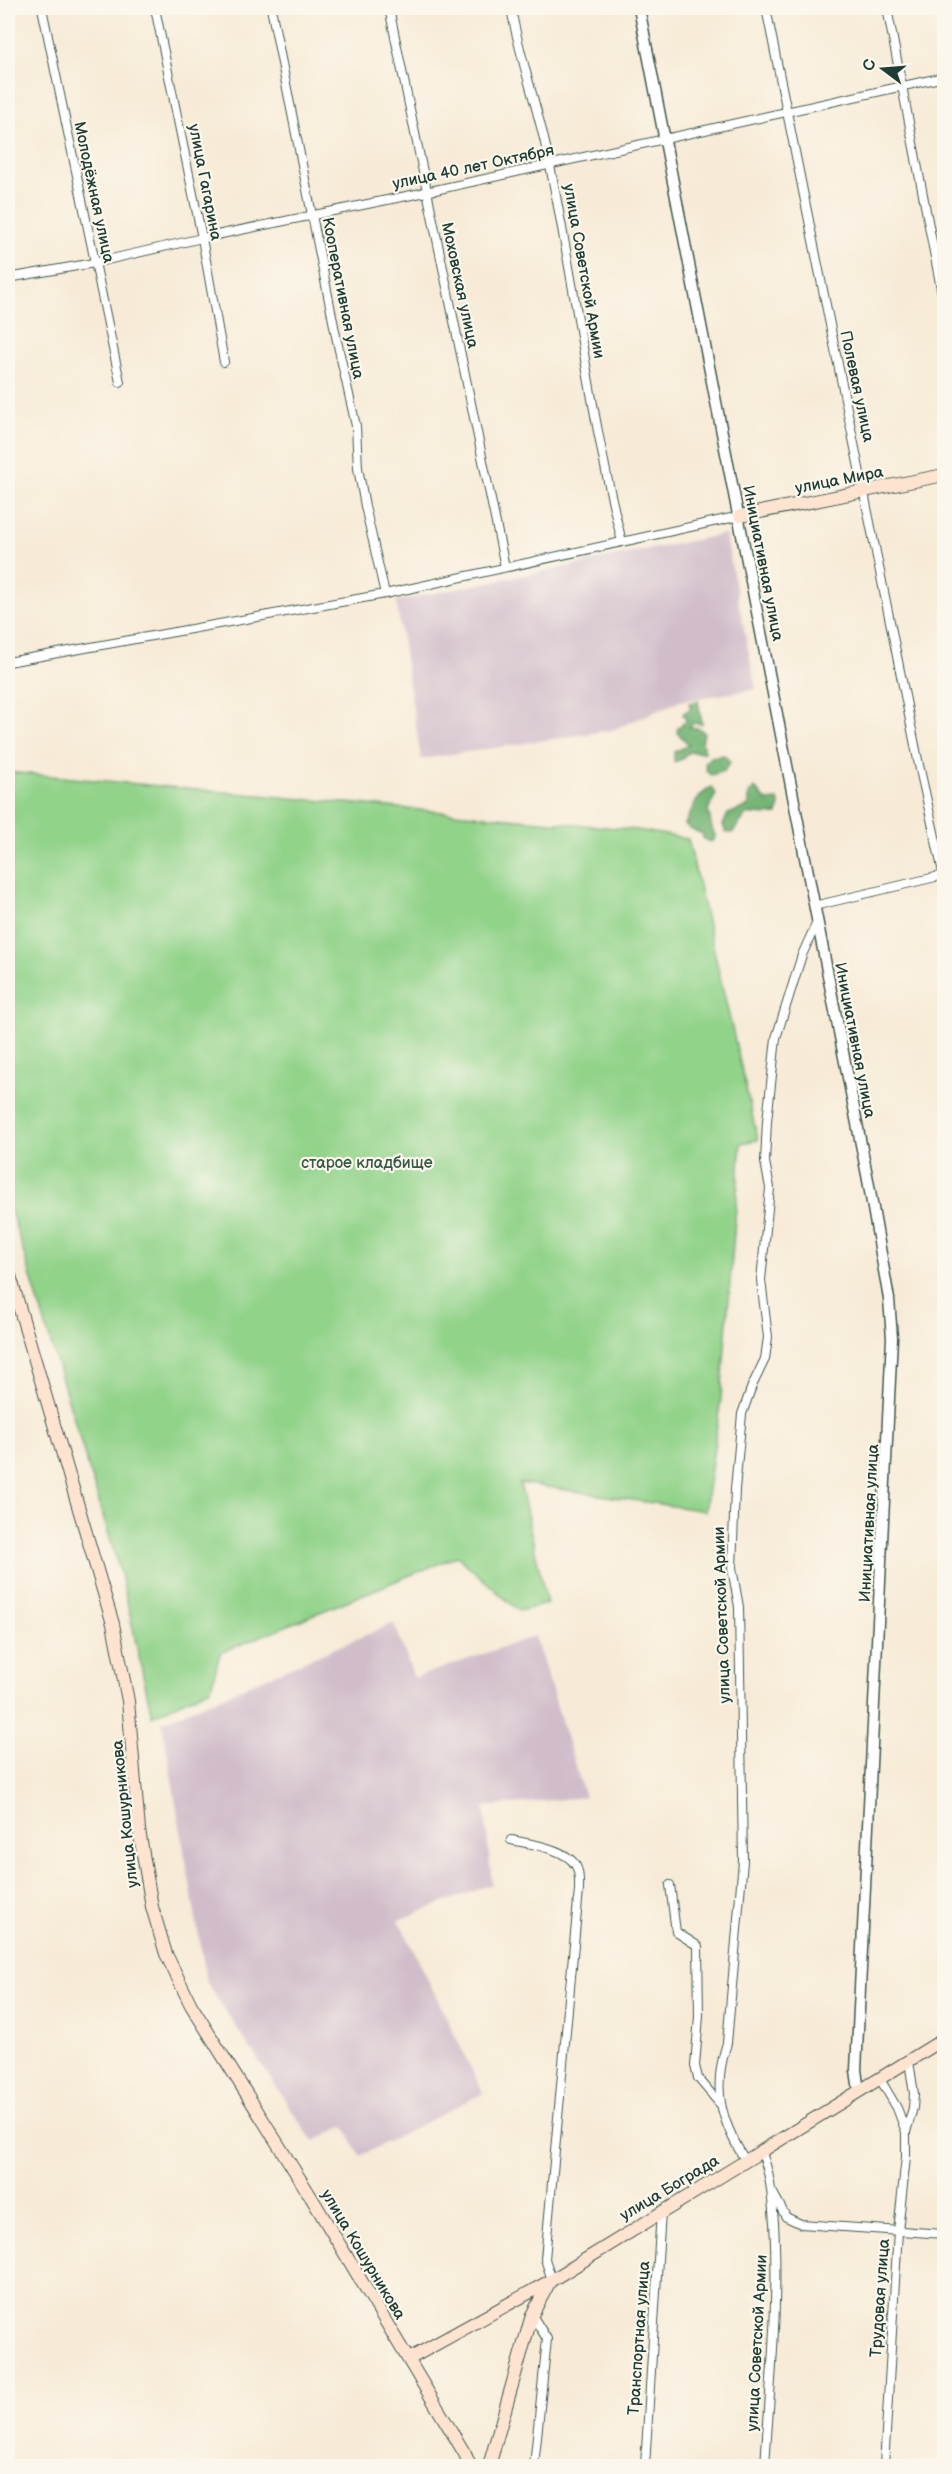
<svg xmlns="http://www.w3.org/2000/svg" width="952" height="2474" font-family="'Balsamiq Sans',sans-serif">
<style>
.industrial{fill:#d1bdca}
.green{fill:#92d38a;stroke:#58885f;stroke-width:1.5}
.forest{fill:#75b576;stroke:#4a7955;stroke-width:1.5}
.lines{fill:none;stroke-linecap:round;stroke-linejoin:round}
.minor-casing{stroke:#3f574c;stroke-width:10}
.tertiary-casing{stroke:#3f574c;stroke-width:13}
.secondary-casing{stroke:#3f574c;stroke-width:14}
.minor{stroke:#fff;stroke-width:8}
.tertiary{stroke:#fff;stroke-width:10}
.secondary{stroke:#fee3d1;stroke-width:12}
.labels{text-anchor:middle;stroke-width:4.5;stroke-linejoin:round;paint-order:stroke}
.street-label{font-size:16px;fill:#1f3d34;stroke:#fbf7ec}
.park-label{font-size:16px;fill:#365b45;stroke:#fbf7ec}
</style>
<rect width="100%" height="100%" fill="#fbf7ec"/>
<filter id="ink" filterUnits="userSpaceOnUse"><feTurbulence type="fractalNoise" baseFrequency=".0167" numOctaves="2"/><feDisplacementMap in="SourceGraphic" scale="12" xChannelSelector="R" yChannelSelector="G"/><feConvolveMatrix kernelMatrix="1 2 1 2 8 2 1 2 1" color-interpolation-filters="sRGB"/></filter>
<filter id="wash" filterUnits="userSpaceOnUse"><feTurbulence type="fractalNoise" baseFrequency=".008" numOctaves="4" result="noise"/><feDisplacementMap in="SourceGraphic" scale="24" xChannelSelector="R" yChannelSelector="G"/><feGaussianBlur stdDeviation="1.35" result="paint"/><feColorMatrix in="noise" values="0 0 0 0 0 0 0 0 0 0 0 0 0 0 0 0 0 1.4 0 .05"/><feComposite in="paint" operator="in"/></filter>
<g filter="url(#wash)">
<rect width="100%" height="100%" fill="#f7ebd7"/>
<g class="industrial">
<path d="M725,534L756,689L680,701L612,730L421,759L396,601Z"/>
<path d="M394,1623L414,1678L535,1636L585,1797L484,1807L492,1884L399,1920L483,2093L360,2156L344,2126L313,2142L207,1983L162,1722Z"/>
</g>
<path class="green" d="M8,772L638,830L688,839L758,1140L741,1143L721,1398L705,1511L520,1483L547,1604L519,1611L457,1556L220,1653L211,1688L152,1716L121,1575L8,1201Z"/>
<g class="forest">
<path d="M698,701L702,724L694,723L689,727L698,728L704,732L702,743L705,752H689L682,759L674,762V752L689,745L677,732L678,728L687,720L683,714L691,708L689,703Z"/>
<path d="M724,755L730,762L724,771L711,775L706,771L705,762L711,757Z"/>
<path d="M712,787L716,794L708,810C711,819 710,828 715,835L714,840L709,842L703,838V834L690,829L685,824C693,808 696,796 712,787Z"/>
<path d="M755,788L767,801L778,800L780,806L777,814C766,816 757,813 746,815L732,833L726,832L723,825L728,814L749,806V793Z"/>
</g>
</g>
<g filter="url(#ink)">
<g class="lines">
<g class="minor-casing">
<g id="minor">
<path d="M42,8L120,382"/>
<path d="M155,8L202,238L224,362"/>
<path d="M271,8L337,341L356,426L358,468L365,506L385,594"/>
<path d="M389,8L505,567"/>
<path d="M511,8C520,61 540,113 550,166C576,291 591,418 622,542"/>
<path d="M766,8L919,765L944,877"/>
<path d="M887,8L944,304"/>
<path d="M8,278L94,263L202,238L426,192L944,77"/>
<path d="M8,399V400"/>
<path d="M8,662L385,594L740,516"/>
<path d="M814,906L944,875"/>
<path d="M511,1840C530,1844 566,1848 576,1866C580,1873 579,1883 579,1890L545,2259L552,2280"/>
<path d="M670,1885L676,1932L698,1946L699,2016L695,2066L698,2078L719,2103"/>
<path d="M880,2079L897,2108L906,2132V2157L898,2231L884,2466"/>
<path d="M906,2132L913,2108L914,2094L909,2061"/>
<path d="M761,2151C771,2174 772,2198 774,2223C779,2304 770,2386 765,2466"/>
<path d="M745,2160C720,2119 712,2089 727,2043L743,1861L739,1607L732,1568L735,1489L742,1414L752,1386L765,1359L768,1337L761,1280L770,1188L765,1162L767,1121L776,1038L802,955L817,922"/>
<path d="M773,2193L786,2217L801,2224L944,2234"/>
<path d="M532,2315L547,2339L534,2466"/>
<path d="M645,2466L661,2212"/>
</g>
</g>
<g class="tertiary-casing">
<path id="tertiary" d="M639,8L868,1180L889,1299L892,1338L856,2070L859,2091"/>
</g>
<g class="secondary-casing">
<g id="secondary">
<path d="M740,516L944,475"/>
<path d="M8,1269L113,1624L128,1701L139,1830L152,1907L166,1954L191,2005L311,2197L465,2454L470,2466"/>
<path d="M409,2359L552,2280L944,2039"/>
<path d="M489,2466L532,2315L549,2283"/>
</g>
</g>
<use href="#minor" class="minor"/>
<use href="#tertiary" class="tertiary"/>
<use href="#secondary" class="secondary"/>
</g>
</g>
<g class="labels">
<g class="street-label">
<text transform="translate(473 166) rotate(-12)" y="6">улица 40 лет Октября</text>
<text transform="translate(206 182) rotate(79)" y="6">улица Гагарина</text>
<text transform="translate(95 192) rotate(78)" y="6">Молодёжная улица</text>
<text transform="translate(585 271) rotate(80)" y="6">улица Советской Армии</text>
<text transform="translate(461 285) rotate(78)" y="6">Моховская улица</text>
<text transform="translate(344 298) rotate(79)" y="6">Кооперативная улица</text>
<text transform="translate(858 386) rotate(78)" y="6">Полевая улица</text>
<text transform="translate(839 479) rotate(-11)" y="6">улица Мира</text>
<text transform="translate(764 563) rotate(79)" y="6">Инициативная улица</text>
<text transform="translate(856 1040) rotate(79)" y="6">Инициативная улица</text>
<text transform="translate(868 1523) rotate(-87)" y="6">Инициативная улица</text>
<text transform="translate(721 1615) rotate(-92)" y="6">улица Советской Армии</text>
<text transform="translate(124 1814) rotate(-96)" y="6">улица Кошурникова</text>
<text transform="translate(669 2187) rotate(-31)" y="6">улица Бограда</text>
<text transform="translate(364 2254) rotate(59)" y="6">улица Кошурникова</text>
<text transform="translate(879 2298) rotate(-86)" y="6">Трудовая улица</text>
<text transform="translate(638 2338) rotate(-86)" y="6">Транспортная улица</text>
<text transform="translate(756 2343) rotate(-87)" y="6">улица Советской Армии</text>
</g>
<g class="park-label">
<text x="367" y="1168">старое кладбище</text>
</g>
</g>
<rect width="952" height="2474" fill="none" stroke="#fbf7ec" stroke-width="30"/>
<g transform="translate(883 69) rotate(286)" stroke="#fbf7ec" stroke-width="4.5" paint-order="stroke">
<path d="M0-4.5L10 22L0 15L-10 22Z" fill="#1f3d34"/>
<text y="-9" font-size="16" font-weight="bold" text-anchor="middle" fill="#1f3d34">С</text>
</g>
</svg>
